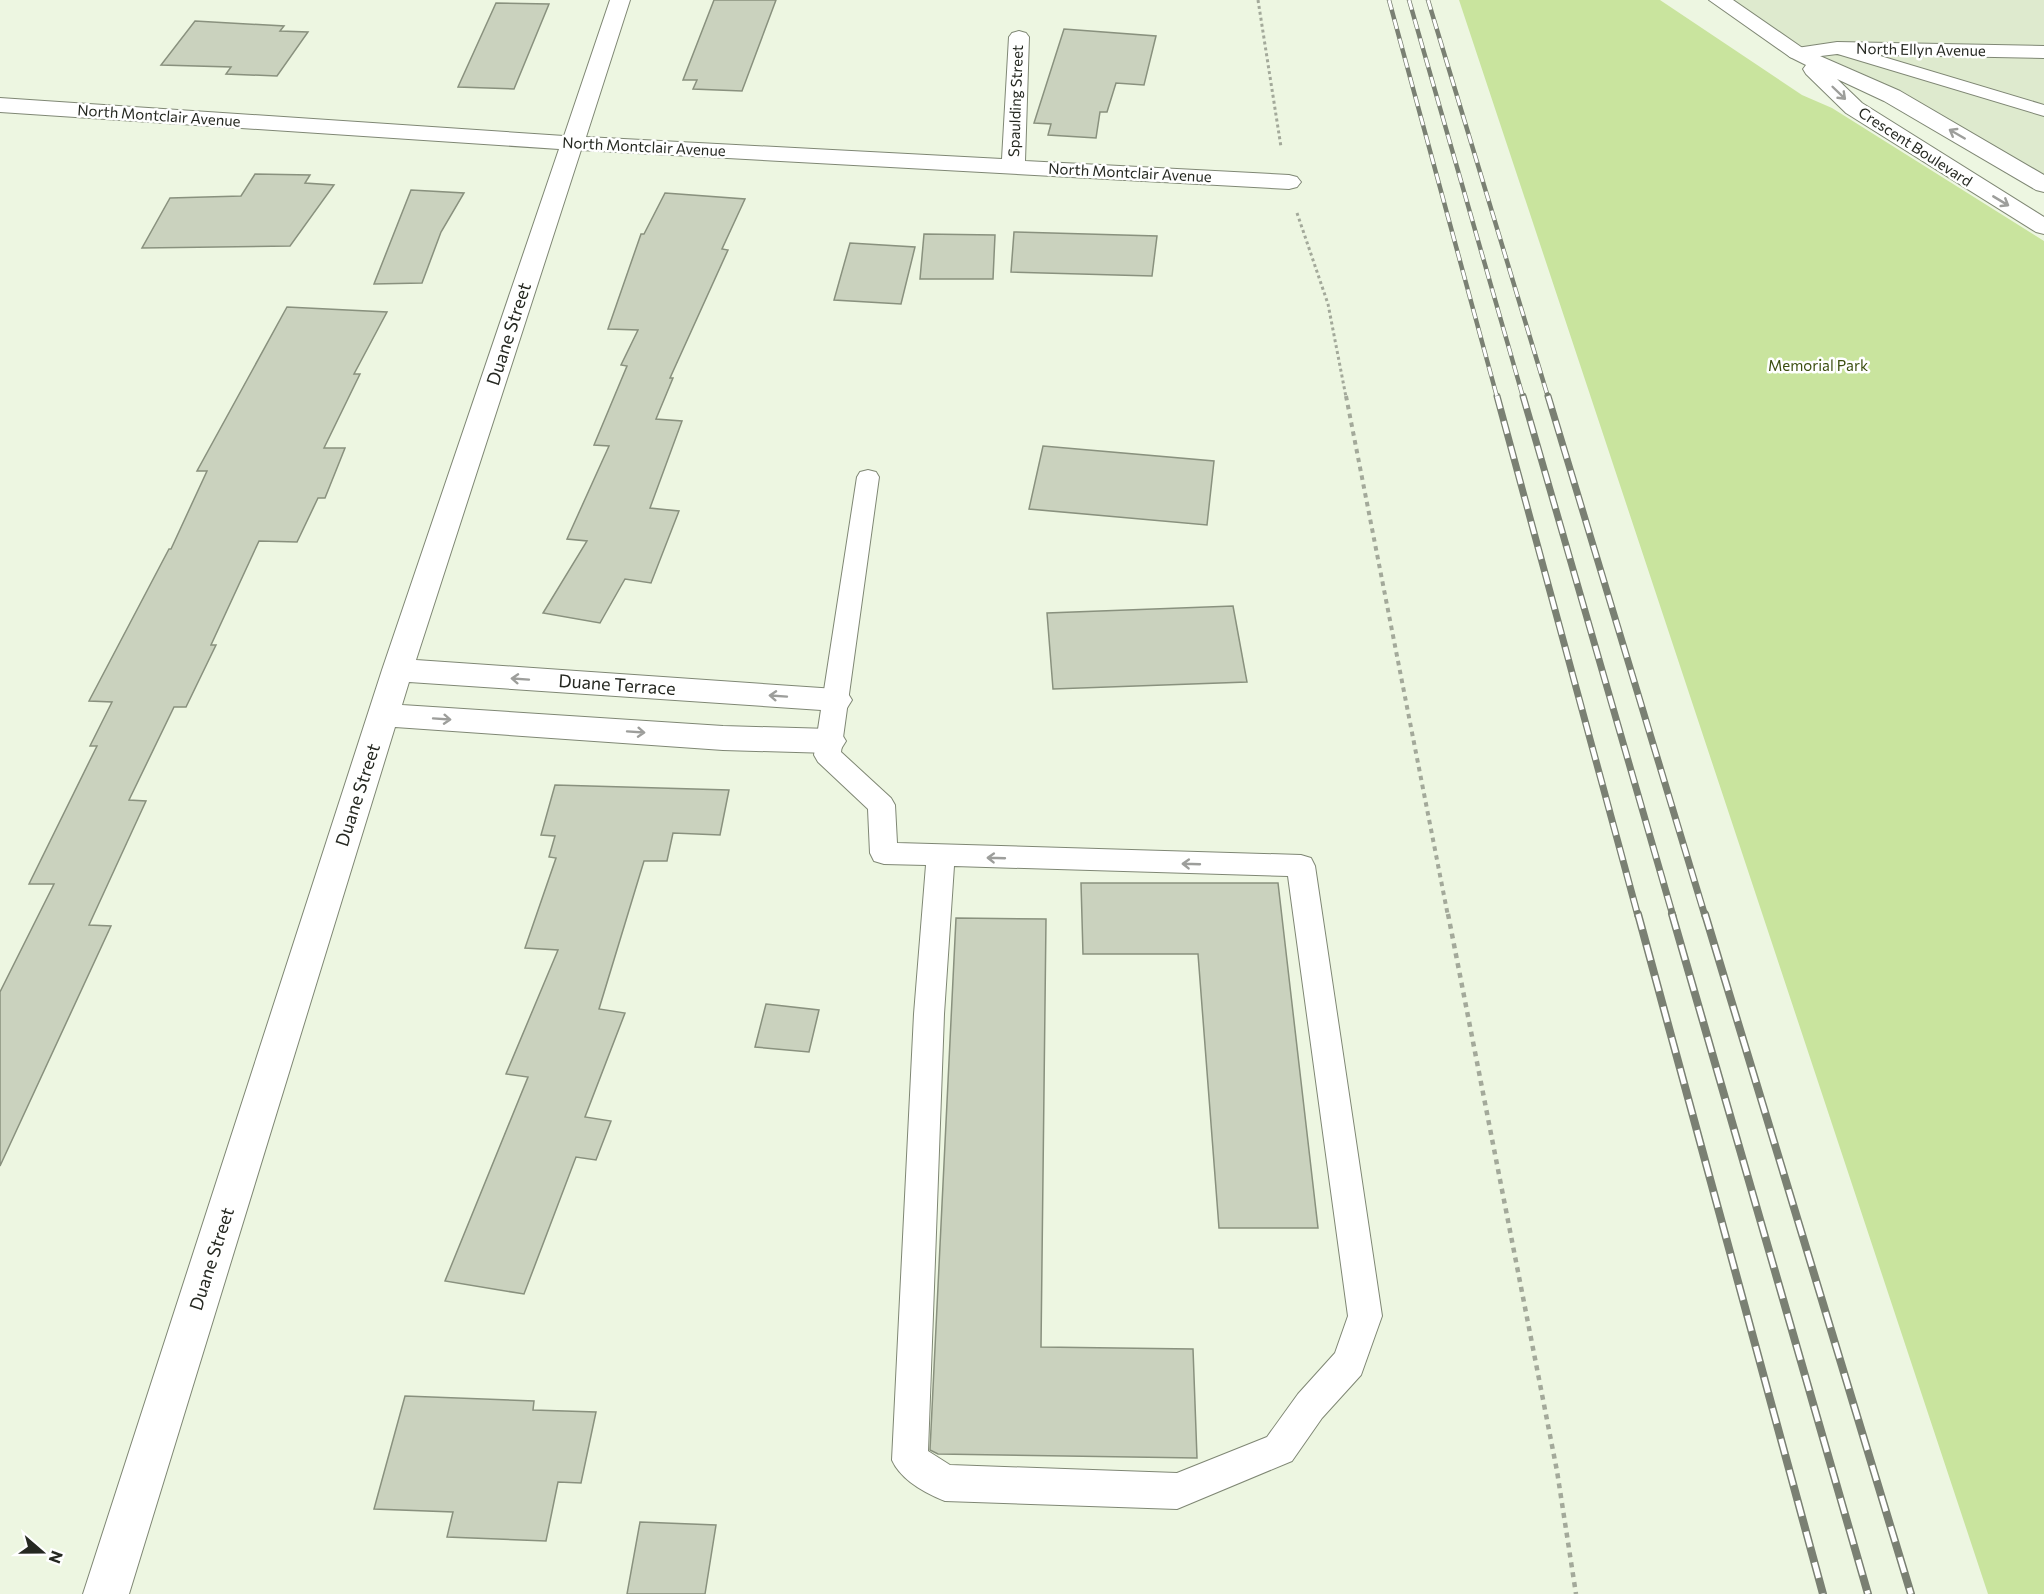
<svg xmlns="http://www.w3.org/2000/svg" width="2044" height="1594" font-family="Commissioner,sans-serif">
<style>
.built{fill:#deeace}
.green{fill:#c9e49e}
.building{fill:#cad2be;stroke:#89917e;stroke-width:1.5}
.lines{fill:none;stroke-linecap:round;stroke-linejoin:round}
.service-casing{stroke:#7f8774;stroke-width:2}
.minor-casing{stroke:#7f8774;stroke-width:2}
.tertiary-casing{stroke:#7f8774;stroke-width:2}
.path-far2{stroke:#a3a99a;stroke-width:3;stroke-dasharray:3 3;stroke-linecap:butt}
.path-far1{stroke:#a3a99a;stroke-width:4;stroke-dasharray:4.5 4.5;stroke-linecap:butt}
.path{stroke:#a3a99a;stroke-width:4.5;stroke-dasharray:5 5;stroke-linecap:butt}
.service{fill:#fff;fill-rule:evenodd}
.minor{fill:#fff;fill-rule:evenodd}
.tertiary{fill:#fff;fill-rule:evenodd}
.rail-far2-casing{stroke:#7a8073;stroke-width:4.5}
.rail-far1-casing{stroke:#7a8073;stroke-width:7}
.rail-casing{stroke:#7a8073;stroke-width:8}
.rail-far2{stroke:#fff;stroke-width:3;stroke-dasharray:10;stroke-linecap:butt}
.rail-far1{stroke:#fff;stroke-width:4.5;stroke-dasharray:13;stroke-linecap:butt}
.rail{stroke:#fff;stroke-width:5;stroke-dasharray:16;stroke-linecap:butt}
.oneway{stroke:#9d9e9b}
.labels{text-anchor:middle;stroke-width:5;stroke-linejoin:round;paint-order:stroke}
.far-street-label{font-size:15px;fill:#252821;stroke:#fff}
.far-park-label{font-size:15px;fill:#3a4d0d;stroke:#fff}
.street-label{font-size:18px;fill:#252821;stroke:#fff}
</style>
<rect width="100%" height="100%" fill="#edf6e1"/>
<path class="built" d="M1734,0H2044V177L1905,93L1801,46Z"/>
<path class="green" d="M1459,0H1660L1802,95L1832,108L2044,241V1594H1988Z"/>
<g class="building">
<path d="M714,0H776L742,91L693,89L697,80H683Z"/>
<path d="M496,3L549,4L514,89L458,87Z"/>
<path d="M195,21L284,26L280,31L308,32L277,76L226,74L231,67L161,65Z"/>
<path d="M1064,29L1156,36L1144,85L1116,83L1107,112H1100L1096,138L1048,135L1051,124L1034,123Z"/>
<path d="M255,174L310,175L305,183L334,185L290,246L142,248L170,198L241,196Z"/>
<path d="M411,190L464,193L441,232L422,283L374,284Z"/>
<path d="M665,193L745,199L722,249L728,250L670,378H673L656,419L682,421L650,508L679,511L651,583L625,579L600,623L543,613L587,541L567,539L609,446L594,445L627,366L621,365L638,330L608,329L641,234H644Z"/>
<path d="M1014,232L1157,236L1152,276L1011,272Z"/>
<path d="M924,234L995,235L993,279H920Z"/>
<path d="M850,243L915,247L901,304L834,300Z"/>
<path d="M287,307L387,312L354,374H360L324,448H345L325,498H318L297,542L259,541L211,645H216L186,707H174L129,800L146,801L89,925L111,926L0,1166V992L54,884H29L97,746H90L112,702L89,701L169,549H171L207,471H197Z"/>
<path d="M1043,446L1214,461L1207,525L1029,509Z"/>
<path d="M1233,606L1247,682L1053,689L1047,613Z"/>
<path d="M555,785L729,790L720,835L673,833L667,861H644L599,1009L625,1013L585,1117L611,1121L596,1160L576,1157L524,1294L445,1281L528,1077L506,1074L558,950L525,948L556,858L549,857L555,836L541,835Z"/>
<path d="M1081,883H1278L1318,1228H1219L1198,954H1083Z"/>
<path d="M956,918L1046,919L1041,1347L1193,1349L1197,1458L938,1454L930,1450Z"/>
<path d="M766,1004L819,1010L809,1052L755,1047Z"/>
<path d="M405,1396L534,1401L533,1410L596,1412L581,1483L558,1482L546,1541L447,1537L453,1512L374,1509Z"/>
<path d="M640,1522L716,1525L705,1594H627Z"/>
</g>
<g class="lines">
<g class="service-casing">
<g id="service">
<path d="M1837,43L2044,105V116L1831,52L1828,48L1831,44Z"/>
<path d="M868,470L876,472L879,477L841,752L891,798L895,805L897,843L1301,855L1311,858L1315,866L1382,1316L1361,1375L1322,1418L1292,1461L1177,1509L945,1501C925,1493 901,1480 892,1460L914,1014L926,865L884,864L874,861L870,853L868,809L818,762L814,755L857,477L860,472ZM954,866L1288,876L1348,1316L1335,1353L1298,1394L1267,1437L1177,1473L950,1465L928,1451L944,1014Z"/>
</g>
</g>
<g class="minor-casing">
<g id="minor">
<path d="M610,0H630L586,137L1002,159L1009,37L1012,33L1019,31L1026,33L1029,37L1025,161L1289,175L1297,177L1301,182L1297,187L1289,189L581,150L416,660L836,689L847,692L852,700L847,708L836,711L409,682L402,705L723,726L830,729L841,733L846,741L841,749L830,753L723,750L395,727L129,1594H83L382,670L559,149L0,112V98L564,136Z"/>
<path d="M1837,42L2044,46V58L1837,54L1797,59L1790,57L1786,53L1790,49Z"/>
</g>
</g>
<g class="tertiary-casing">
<path id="tertiary" d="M1709,0H1733L1804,49L1900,91L2044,175V192L2036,190L1884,101L1837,79L1862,103L2044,217V234L2036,232L1846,113L1806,74L1803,69L1806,65L1790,57Z"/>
</g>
<g class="path-far2">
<path d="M1258,0L1281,147"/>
<path d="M1297,213L1328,304L1346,397"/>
</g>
<path class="path-far1" d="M1346,396L1448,916"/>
<path class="path" d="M1448,914L1557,1471L1576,1594"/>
<use href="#service" class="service"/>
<use href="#minor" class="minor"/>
<use href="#tertiary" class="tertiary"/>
<g class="rail-far2-casing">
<g id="rail-far2">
<path d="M1389,0L1497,397"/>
<path d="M1409,0L1523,397"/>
<path d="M1428,0L1548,397"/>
</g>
</g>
<g class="rail-far1-casing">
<g id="rail-far1">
<path d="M1497,396L1638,916"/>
<path d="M1523,396L1673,916"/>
<path d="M1548,396L1705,916"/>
</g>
</g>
<g class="rail-casing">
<g id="rail">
<path d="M1638,914L1823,1594"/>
<path d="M1672,914L1868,1594"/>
<path d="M1705,914L1911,1594"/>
</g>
</g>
<use href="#rail-far2" class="rail-far2"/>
<use href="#rail-far1" class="rail-far1"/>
<use href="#rail" class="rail"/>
</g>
<defs><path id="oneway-shaft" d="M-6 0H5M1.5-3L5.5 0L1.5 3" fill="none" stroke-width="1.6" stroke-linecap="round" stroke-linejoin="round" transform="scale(1.5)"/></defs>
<g class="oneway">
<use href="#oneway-shaft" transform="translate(1839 93) rotate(44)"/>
<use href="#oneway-shaft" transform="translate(1957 134) rotate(-150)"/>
<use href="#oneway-shaft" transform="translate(2001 201) rotate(31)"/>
<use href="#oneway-shaft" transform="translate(520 679) rotate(-176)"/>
<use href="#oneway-shaft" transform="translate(778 696) rotate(-176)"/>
<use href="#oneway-shaft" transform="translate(442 719) rotate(4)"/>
<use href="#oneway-shaft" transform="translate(636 732) rotate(4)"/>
<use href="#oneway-shaft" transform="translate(996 858) rotate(-178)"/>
<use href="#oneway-shaft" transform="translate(1191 864) rotate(-178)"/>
</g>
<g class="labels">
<g class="far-street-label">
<text transform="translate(1921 50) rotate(1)" y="5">North Ellyn Avenue</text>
<text transform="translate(1016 101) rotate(-88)" y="5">Spaulding Street</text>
<text transform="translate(159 116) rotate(4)" y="5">North Montclair Avenue</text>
<text transform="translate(644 147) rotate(3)" y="5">North Montclair Avenue</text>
<text transform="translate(1915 147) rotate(33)" y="5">Crescent Boulevard</text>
<text transform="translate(1130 173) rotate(3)" y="5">North Montclair Avenue</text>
</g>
<g class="far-park-label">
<text x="1818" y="371">Memorial Park</text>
</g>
<g class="street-label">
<text transform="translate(509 334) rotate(-72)" y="6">Duane Street</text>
<text transform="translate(617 685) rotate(4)" y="6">Duane Terrace</text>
<text transform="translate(358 795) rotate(-72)" y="6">Duane Street</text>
<text transform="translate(212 1259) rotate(-72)" y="6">Duane Street</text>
</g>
</g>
<g transform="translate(42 1552) rotate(110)" stroke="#ffffff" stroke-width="4.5" paint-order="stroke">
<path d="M0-4.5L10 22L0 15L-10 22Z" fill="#252821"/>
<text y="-9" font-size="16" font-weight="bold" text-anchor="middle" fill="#252821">N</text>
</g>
</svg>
